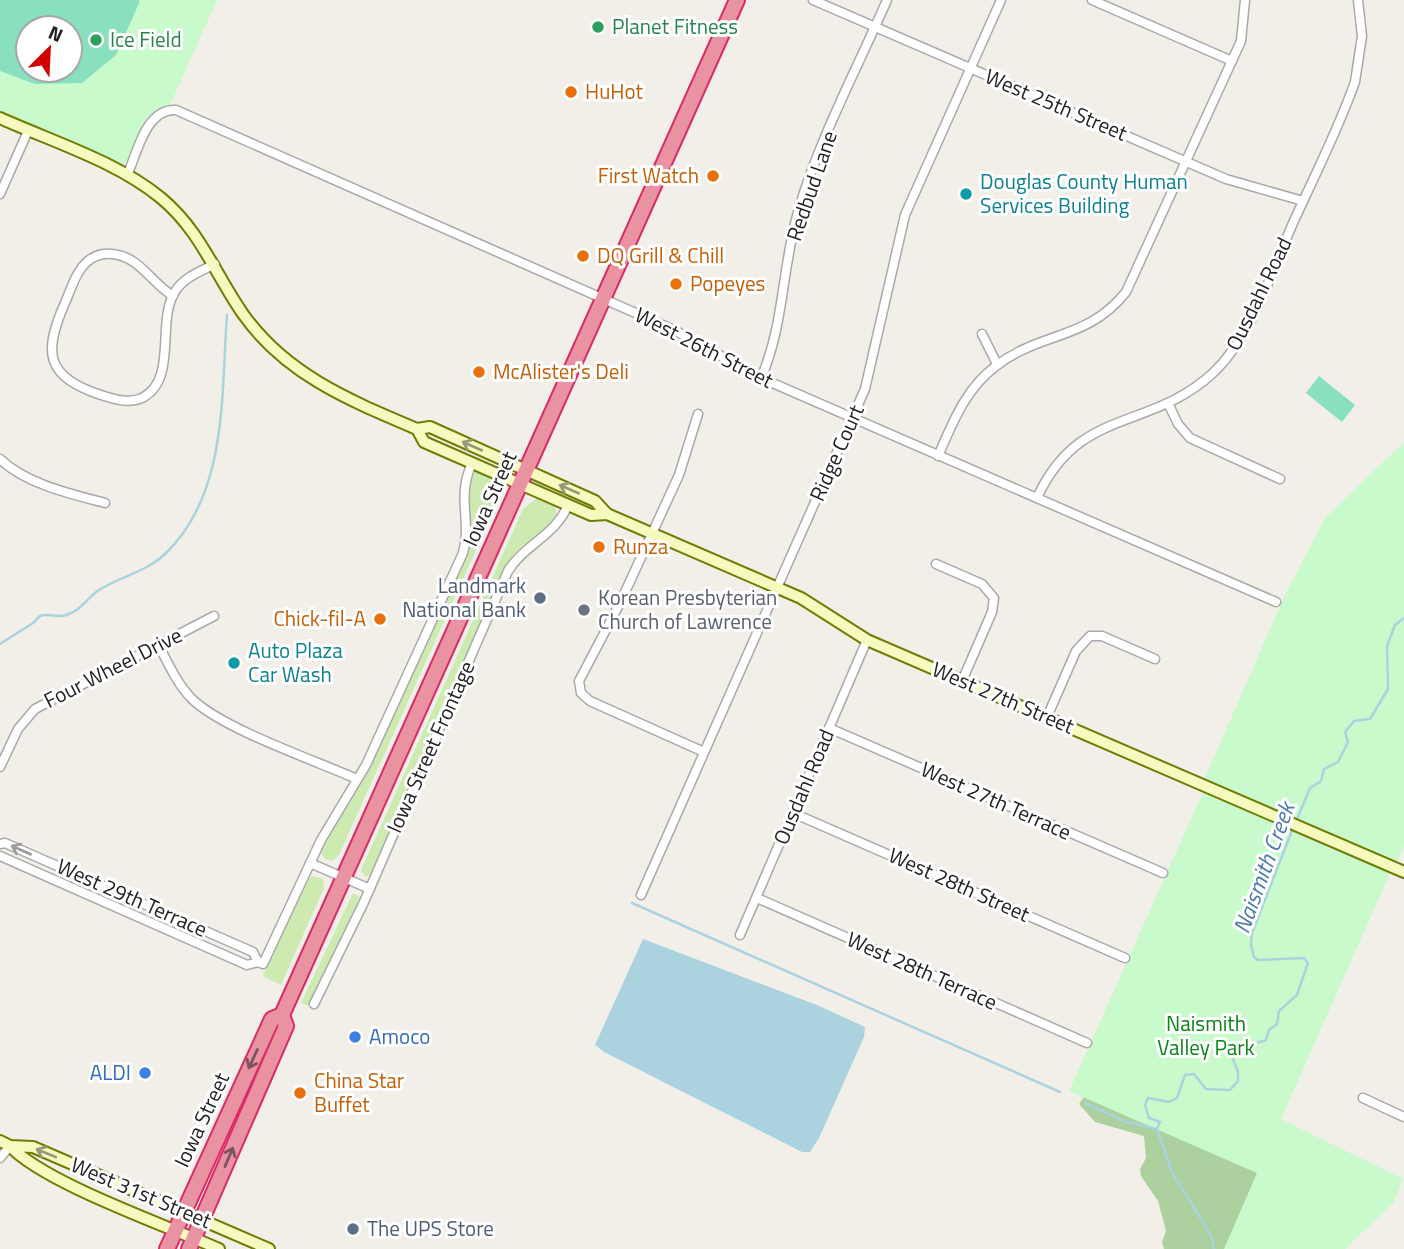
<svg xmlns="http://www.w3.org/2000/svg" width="1404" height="1249" font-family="'Titillium Web',sans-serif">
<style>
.grass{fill:#cdebb0}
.forest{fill:#add19e}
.park{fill:#c8facc;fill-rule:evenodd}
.pitch{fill:#88e0be;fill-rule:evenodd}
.water{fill:#aad3df}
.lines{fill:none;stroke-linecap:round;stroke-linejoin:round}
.stream{stroke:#aad3df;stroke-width:2.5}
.street-casing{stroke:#a9a9a9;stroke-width:11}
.secondary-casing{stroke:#707d05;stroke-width:14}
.highway-casing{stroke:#dc2a67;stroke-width:18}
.street{stroke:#fff;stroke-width:8}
.secondary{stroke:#f7fabf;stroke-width:10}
.highway{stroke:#e892a2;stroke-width:14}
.oneway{stroke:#979978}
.oneway2{stroke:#9c9c9c}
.oneway3{stroke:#7b545c}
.leisure-dot{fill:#2e9e5b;stroke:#fff;stroke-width:2.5}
.food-dot{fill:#e8710a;stroke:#fff;stroke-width:2.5}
.culture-dot{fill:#0f9aa8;stroke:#fff;stroke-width:2.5}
.service-dot{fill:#5c6f8a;stroke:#fff;stroke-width:2.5}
.worship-dot{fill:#6b7280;stroke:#fff;stroke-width:2.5}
.shop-dot{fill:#3f7fe0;stroke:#fff;stroke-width:2.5}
.labels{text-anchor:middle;stroke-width:6;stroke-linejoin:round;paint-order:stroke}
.leisure-label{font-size:21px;fill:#27864d;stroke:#fff;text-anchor:start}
.food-label{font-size:21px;fill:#c56008;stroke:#fff;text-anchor:start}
.street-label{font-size:21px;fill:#222;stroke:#fff}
.culture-label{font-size:21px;fill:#0d838f;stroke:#fff;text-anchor:start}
.service-label{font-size:21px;fill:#4e5e75;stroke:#fff;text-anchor:end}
.worship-label{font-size:21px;fill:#5b616d;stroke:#fff;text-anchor:start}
.park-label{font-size:21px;fill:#0c8416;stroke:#fff}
.shop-label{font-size:21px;fill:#366cbe;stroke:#fff;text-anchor:start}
.water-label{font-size:23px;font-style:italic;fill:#4a7aab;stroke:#fff}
</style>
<rect width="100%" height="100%" fill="#f2efe9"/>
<g class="grass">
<path d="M478,470L500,482L499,499L339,855L332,861L325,859L321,853L323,846L376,756L468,550C474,525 465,500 471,475Z"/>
<path d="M537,498L555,504L557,518L516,552L507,564L408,784L371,874L365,877L361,870L523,509Z"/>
<path d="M312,876L323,879L324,888L281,985L263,976L307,880Z"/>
<path d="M353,893L360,897L308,1006L301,1003Z"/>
</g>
<path class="forest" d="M1086,1094L1254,1140L1283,1249H1164L1162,1242L1166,1231L1158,1201L1141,1176L1140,1169L1146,1158L1144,1136L1095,1122L1079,1104Z"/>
<g class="park">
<path d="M0,0H217L170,105C136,112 142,161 119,165L0,112ZM28,28H70V70H28Z"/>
<path d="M1404,442V846L1396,863L1204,780L1285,595L1325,518Z"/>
<path d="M1204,790L1391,871L1281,1119L1403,1179L1394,1202L1345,1249H1224L1257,1173L1069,1091Z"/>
</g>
<g class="pitch">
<path d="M0,0H138L140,1L116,55L82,83L35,84L0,71ZM70,28V70H28V28Z"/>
<path d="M1319,376L1355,405L1342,422L1306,393Z"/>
</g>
<path class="water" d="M643,939L817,1005L865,1027L864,1037L819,1138L810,1152H802L604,1052L595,1045Z"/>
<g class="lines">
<g class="stream">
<path d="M0,644L33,623L40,616C48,613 57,618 66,615C82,610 87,598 99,590C121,576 146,572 165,554C228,494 221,395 227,315"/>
<path d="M1296,822L1310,788L1321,781L1324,769L1338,762L1348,742L1345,732L1354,721L1370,719L1388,689L1387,646L1395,625L1404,618"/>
<path d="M632,903L1060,1092"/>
<path d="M1085,1103L1126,1122L1157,1129"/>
<path d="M1214,1249L1210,1234L1172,1172L1157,1129L1160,1122L1149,1118L1145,1105L1148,1098L1169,1102L1177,1098L1185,1075L1194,1074L1206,1089L1230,1090L1238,1081V1072L1230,1051L1266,1040L1269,1030L1277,1024L1279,1011L1297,995L1308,963L1304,958L1258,960L1254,957L1251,945L1252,933L1293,828"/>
</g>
<g class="street-casing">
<g id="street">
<path d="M813,0L1226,179L1303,201"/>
<path d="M1092,0L1232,61"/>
<path d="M127,176C137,153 146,108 176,110L674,330L761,378L1276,602"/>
<path d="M0,194L28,131"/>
<path d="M173,296C154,285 140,259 118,255C108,252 96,254 88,261C76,271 71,289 65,303C43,352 45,377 101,395C114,399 128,404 142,398C179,379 155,320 176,290C185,277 201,271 215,264"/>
<path d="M982,334L997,364"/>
<path d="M761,378C784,326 782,267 798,212C819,139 857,69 887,0"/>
<path d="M1168,403L1178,424L1190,438L1280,479"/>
<path d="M698,414L679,475L620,603L579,681L581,693L590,701L704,752"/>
<path d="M938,456C953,422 966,388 996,366C1041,331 1087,341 1126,292L1241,41L1245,0"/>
<path d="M0,459C26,484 71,494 105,503"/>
<path d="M1037,498C1079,406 1149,432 1213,373C1253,335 1271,273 1293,223C1314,177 1338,130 1355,82L1362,36L1358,0"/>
<path d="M936,564L982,584L994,598L992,612L962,681"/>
<path d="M158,644C168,663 177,684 192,699C223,729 314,760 357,779"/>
<path d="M1047,717L1076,651L1090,636H1102L1155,659"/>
<path d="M829,728L1163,873"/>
<path d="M0,767L18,729L35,709L214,616"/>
<path d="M793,813L1125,958"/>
<path d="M0,844L5,843L253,952L258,962"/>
<path d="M0,856L247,965L258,962L263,964L321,840L366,765L463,553C472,520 456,498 472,463"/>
<path d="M310,863L370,889"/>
<path d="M641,895L865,389L905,215L1001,0"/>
<path d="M757,898L1087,1043"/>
<path d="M740,935L867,640"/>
<path d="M314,1004L364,902L508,571C525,544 556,535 568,505"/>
<path d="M1363,1098L1404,1117"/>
<path d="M0,1158L10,1146"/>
</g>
</g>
<g class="secondary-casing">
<g id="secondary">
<path d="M0,118C53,142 116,161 161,198C200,230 215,274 243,314C286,375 351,401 417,429L430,427L595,501L607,514L801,598L867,640L1404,872"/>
<path d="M417,429L424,442L591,515L607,514"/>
<path d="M0,1141L10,1146L33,1147L269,1249"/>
<path d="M10,1146C44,1183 168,1226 219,1249"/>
</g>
</g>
<g class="highway-casing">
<g id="highway">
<path d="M167,1249L272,1019L282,1015L737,0"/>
<path d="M189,1249L286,1026L282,1015"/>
</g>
</g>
<use href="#street" class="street"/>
<use href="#secondary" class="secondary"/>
<use href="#highway" class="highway"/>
</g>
<defs><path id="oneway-shaft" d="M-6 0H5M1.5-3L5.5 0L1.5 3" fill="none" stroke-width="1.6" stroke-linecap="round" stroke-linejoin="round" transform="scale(1.75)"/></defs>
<g class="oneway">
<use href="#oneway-shaft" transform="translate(472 446) rotate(-156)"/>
<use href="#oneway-shaft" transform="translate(569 489) rotate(-156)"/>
<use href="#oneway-shaft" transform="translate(46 1153) rotate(-158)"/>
</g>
<use class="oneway2" href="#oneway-shaft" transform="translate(21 850) rotate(-156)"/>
<g class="oneway3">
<use href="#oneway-shaft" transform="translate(253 1059) rotate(115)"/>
<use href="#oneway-shaft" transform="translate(229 1157) rotate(-67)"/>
</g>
<g class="leisure-dot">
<circle cx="598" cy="27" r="7"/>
<circle cx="96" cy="40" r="7"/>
</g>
<g class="food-dot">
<circle cx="571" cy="92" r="7"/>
<circle cx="713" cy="176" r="7"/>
<circle cx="583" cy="256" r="7"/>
<circle cx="676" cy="284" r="7"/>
<circle cx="479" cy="372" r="7"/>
<circle cx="599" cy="547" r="7"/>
<circle cx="380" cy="619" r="7"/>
<circle cx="300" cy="1093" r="7"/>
</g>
<g class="culture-dot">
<circle cx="966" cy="194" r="7"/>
<circle cx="234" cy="663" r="7"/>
</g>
<g class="service-dot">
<circle cx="540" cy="598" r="7"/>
<circle cx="353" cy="1229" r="7"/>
</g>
<circle class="worship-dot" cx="584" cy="610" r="7"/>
<g class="shop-dot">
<circle cx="355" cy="1037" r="7"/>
<circle cx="145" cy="1073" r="7"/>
</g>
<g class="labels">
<g class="leisure-label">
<text x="612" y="34">Planet Fitness</text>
<text x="110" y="47">Ice Field</text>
</g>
<g class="food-label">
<text x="585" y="99">HuHot</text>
<text x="699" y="183" text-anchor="end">First Watch</text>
<text x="597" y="263">DQ Grill &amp; Chill</text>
<text x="690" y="291">Popeyes</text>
<text x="493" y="379">McAlister's Deli</text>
<text x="613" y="554">Runza</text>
<text x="366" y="626" text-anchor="end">Chick-fil-A</text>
<text x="314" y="1088">China Star<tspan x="314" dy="24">Buffet</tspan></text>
</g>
<g class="street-label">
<text transform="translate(1056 105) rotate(23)" y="7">West 25th Street</text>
<text transform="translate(812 186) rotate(-71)" y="7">Redbud Lane</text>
<text transform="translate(1259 294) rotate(-64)" y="7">Ousdahl Road</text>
<text transform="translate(704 348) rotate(27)" y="7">West 26th Street</text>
<text transform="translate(837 453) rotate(-66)" y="7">Ridge Court</text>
<text transform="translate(490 499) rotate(-66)" y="7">Iowa Street</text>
<text transform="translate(113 668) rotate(-27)" y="7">Four Wheel Drive</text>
<text transform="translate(1003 698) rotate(23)" y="7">West 27th Street</text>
<text transform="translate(431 747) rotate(-66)" y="7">Iowa Street Frontage</text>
<text transform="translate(804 787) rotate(-67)" y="7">Ousdahl Road</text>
<text transform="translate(996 801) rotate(24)" y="7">West 27th Terrace</text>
<text transform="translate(959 885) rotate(24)" y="7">West 28th Street</text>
<text transform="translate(132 898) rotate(24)" y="7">West 29th Terrace</text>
<text transform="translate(922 971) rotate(24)" y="7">West 28th Terrace</text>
<text transform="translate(202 1120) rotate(-65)" y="7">Iowa Street</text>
<text transform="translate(141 1193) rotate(23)" y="7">West 31st Street</text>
</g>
<g class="culture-label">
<text x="980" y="189">Douglas County Human<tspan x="980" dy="24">Services Building</tspan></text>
<text x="248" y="658">Auto Plaza<tspan x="248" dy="24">Car Wash</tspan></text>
</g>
<g class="service-label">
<text x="526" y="593">Landmark<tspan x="526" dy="24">National Bank</tspan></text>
<text x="367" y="1236" text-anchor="start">The UPS Store</text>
</g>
<g class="worship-label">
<text x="598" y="605">Korean Presbyterian<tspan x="598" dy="24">Church of Lawrence</tspan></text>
</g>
<g class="park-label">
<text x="1206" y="1031">Naismith<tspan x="1206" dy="24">Valley Park</tspan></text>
</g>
<g class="shop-label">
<text x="369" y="1044">Amoco</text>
<text x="131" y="1080" text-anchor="end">ALDI</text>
</g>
<g class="water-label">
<text transform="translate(1264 868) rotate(-70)" y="8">Naismith Creek</text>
</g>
</g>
<g transform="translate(49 49) rotate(24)"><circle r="33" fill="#ffffff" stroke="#a7a7a7" stroke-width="2"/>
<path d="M0-5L12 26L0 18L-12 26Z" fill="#d40000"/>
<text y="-10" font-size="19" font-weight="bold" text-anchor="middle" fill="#222222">N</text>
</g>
</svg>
